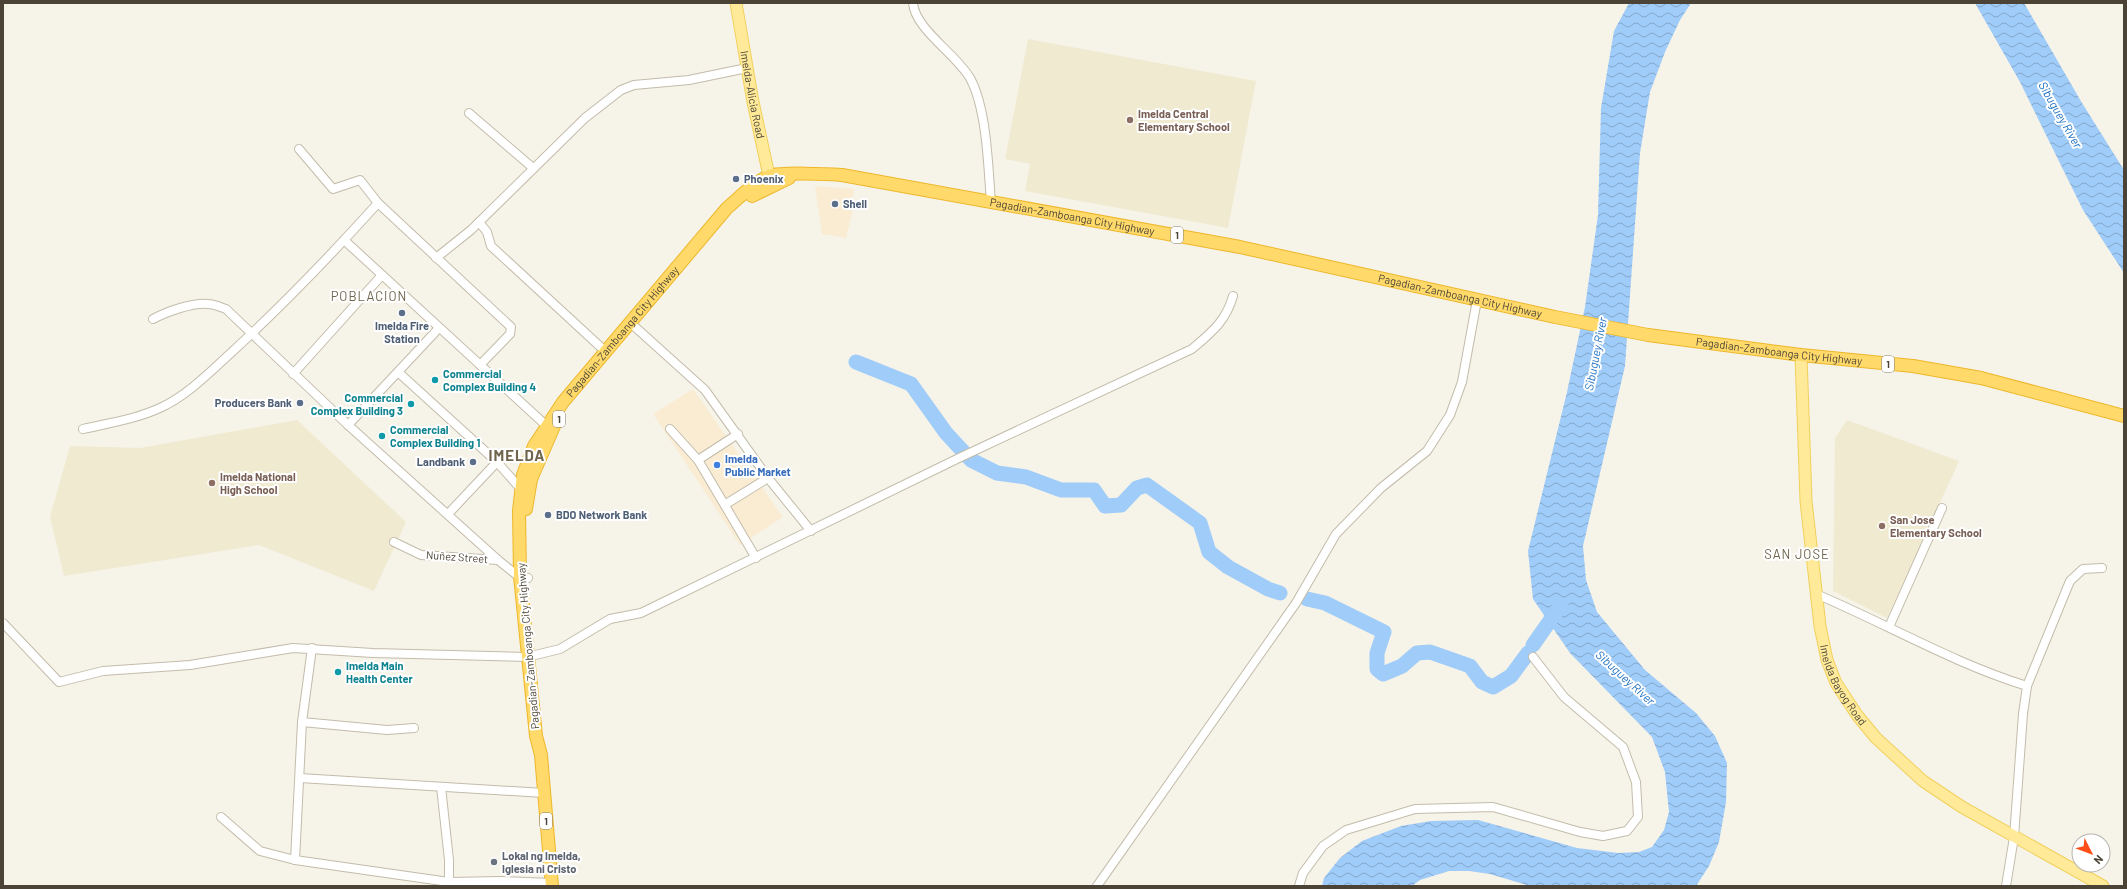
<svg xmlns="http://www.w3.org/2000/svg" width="2127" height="889" font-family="Barlow,sans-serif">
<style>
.commercial{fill:#f9ecd2}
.education{fill:#f0ead1}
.water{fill:url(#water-waves)}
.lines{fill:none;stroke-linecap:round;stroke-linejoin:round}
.river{stroke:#9fccf8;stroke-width:15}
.minor-casing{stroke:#c3bcaa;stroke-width:10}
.major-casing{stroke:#f1d05c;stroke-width:13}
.highway-casing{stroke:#eeb72a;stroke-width:14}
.minor{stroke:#fff;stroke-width:8}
.major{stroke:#ffea99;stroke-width:11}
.highway{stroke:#ffda6b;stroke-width:12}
.education-dot{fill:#8d6e63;stroke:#fff;stroke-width:1.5}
.service-dot{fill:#5c6f8a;stroke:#fff;stroke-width:1.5}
.culture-dot{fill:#0f9aa8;stroke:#fff;stroke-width:1.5}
.shop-dot{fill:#3f7fe0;stroke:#fff;stroke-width:1.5}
.worship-dot{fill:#6b7280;stroke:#fff;stroke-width:1.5}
.labels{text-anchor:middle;stroke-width:4;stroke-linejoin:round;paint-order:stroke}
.shield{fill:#fff;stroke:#817c72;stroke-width:1}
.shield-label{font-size:10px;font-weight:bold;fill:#4b4436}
.street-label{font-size:11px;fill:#4b4436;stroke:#fff}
.education-label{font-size:11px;font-weight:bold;fill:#785e54;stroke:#fff;text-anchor:start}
.service-label{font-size:11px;font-weight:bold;fill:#4e5e75;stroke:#fff;text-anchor:start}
.culture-label{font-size:11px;font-weight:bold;fill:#0d838f;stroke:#fff;text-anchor:start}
.shop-label{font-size:11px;font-weight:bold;fill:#366cbe;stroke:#fff;text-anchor:start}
.worship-label{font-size:11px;font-weight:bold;fill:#5b616d;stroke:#fff;text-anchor:start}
.water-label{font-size:12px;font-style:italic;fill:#2272c3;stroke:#fff}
.quarter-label{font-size:13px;letter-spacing:1px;fill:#6f644c;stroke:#fff}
.district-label{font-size:15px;font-weight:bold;letter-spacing:1px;fill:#6f644c;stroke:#fff}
</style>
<defs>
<pattern id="water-waves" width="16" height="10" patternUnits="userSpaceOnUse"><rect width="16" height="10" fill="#9fccf8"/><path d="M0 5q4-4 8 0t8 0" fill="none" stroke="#84a7ca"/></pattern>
</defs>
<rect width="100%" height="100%" fill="#f6f3e9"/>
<g class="commercial">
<path d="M815,186L854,189L852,200L855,201L846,238L822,234Z"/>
<path d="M693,389L783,517L740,545L653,414Z"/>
</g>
<g class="education">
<path d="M1028,39L1256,81L1228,228L1025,191L1030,164L1005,159Z"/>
<path d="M297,420L406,522L374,591L259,545L64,576L50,517L70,446L140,448Z"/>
<path d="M1847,420L1959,461L1887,618L1833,591L1835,438Z"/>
</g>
<g class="water">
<path d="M1629,3H1691L1680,20L1665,52L1650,92L1640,153L1625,366L1583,546L1586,580L1597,612L1645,670L1696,713L1715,736L1727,763L1726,802L1719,842L1709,866L1696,886H1530L1490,874L1469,871H1449L1420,880L1412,886H1322L1324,878L1340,858L1362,841L1401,826L1431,821L1478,820L1577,848L1618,853L1639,852L1652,847L1664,830L1669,812L1665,772L1652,737L1570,653L1533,599L1528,551L1567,392L1585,307L1598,215L1601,108L1614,31Z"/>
<path d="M1975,3H2024L2082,103L2124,170V273L2083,210L2020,82Z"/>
</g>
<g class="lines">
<g class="river">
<path d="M856,362L911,384L946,433L971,460L997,473L1026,477L1061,490H1094L1105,506L1121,505L1137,488L1147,485L1200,523L1209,552L1228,567L1268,589L1280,593"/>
<path d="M1307,599L1325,603L1384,632L1377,653V669L1383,674L1402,666L1417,653L1430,652L1470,666L1482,682L1493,687L1511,676L1528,653"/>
<path d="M1533,645L1561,605"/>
</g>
<g class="minor-casing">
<g id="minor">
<path d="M913,3C915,29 956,54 970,78C987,109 988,166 991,202"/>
<path d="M469,113L533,168"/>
<path d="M299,149L333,189L360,180L378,203L511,327L510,334L480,365"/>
<path d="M479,222L487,232L491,246L606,352"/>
<path d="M344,240L550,429"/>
<path d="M436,258L471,230L585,118L621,90L634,85L689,80L747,68"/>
<path d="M153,319C166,312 193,302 208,304C214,304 220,307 226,309L348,425L498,560L518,576L528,578"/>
<path d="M634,326L705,390L768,478L726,504"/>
<path d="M398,372L497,462L520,488"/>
<path d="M293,374L382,275"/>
<path d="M348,425L439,328"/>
<path d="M83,429C109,423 137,419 162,407C189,394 211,371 233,351C284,304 332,254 378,203"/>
<path d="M670,429L698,460L756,558"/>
<path d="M698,460L738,434"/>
<path d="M768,478L811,531"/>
<path d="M448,514L497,462"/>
<path d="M394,542L421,555L498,560"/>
<path d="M1816,594C1887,624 1953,663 2027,686"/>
<path d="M3,623L59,682L103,671L190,665L293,648L373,653L527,657L560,649L610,619L641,613L961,457L1192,349C1212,332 1226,321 1233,296"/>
<path d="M1889,627L1942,508"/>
<path d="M302,722L387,730L414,728"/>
<path d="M300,778L544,793"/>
<path d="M441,787L449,860V882"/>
<path d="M221,817L260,851L295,860L449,882L501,881L551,883"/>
<path d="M295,860L302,722L312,648"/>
<path d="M1097,886L1296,603L1336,534L1381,488L1427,451L1450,415L1462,382L1477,300"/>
<path d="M1299,886L1303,873L1323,846L1346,830L1415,809L1493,807L1580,832L1603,836L1627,831L1638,817L1636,782L1623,747L1564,697L1533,657"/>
<path d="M2006,886L2014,837L2023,714L2027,686L2070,581L2083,569L2102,568"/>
</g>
</g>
<g class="major-casing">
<g id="major">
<path id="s1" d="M736,3L753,102L771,185"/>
<path id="s2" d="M1801,355L1806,501L1820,626L1827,660L1836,683L1857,715L1876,738L1923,781L1962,807L2103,886"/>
</g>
</g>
<g class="highway-casing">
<g id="highway">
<path d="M752,196L789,178"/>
<path d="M526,509L531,479L554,426"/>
<path id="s3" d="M552,886L541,755L536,736L520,576L519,511L523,475L534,446L563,402L727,208C740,197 753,183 769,176C781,172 828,174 842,175L1240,247L1555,317L1648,335L1801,355L1913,366L1981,378L2124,416"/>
</g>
</g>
<use href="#minor" class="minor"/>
<use href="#major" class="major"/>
<use href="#highway" class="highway"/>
</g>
<g class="education-dot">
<circle cx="1130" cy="120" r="4"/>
<circle cx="212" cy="483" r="4"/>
<circle cx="1882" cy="526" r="4"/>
</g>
<g class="service-dot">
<circle cx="736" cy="179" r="4"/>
<circle cx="835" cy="204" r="4"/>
<circle cx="402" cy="313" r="4"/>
<circle cx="300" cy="403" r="4"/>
<circle cx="473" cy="462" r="4"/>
<circle cx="548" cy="515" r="4"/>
</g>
<g class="culture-dot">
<circle cx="435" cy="380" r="4"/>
<circle cx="411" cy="404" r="4"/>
<circle cx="382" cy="436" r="4"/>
<circle cx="338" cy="672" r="4"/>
</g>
<circle class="shop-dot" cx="717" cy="465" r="4"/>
<circle class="worship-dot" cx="494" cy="862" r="4"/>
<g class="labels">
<g class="shield">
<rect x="1171" y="227" width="12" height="16" rx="3"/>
<rect x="1882" y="356" width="12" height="16" rx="3"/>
<rect x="553" y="411" width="12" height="16" rx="3"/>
<rect x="540" y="813" width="12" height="16" rx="3"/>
</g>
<g class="shield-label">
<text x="1177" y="239">1</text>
<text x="1888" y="368">1</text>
<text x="559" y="423">1</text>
<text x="546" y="825">1</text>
</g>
<g class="street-label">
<text dy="4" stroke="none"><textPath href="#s1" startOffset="93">Imelda-Alicia Road</textPath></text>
<text dy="4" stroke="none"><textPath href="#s3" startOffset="1111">Pagadian-Zamboanga City Highway</textPath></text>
<text dy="4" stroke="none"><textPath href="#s3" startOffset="1507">Pagadian-Zamboanga City Highway</textPath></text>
<text dy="4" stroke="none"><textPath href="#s3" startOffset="589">Pagadian-Zamboanga City Highway</textPath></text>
<text dy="4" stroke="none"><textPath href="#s3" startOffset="1831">Pagadian-Zamboanga City Highway</textPath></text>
<text transform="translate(457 557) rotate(4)" y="4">Nuñez Street</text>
<text transform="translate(528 646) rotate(-95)" y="4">Pagadian-Zamboanga City Highway</text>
<text dy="4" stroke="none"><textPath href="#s2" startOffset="336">Imelda Bayog Road</textPath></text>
</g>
<g class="education-label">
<text x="1138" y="118">Imelda Central<tspan x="1138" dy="13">Elementary School</tspan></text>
<text x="220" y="481">Imelda National<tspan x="220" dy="13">High School</tspan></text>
<text x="1890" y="524">San Jose<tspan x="1890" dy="13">Elementary School</tspan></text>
</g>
<g class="service-label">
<text x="744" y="183">Phoenix</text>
<text x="843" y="208">Shell</text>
<text x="402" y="330" text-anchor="middle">Imelda Fire<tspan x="402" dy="13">Station</tspan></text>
<text x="292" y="407" text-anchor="end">Producers Bank</text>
<text x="465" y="466" text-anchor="end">Landbank</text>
<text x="556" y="519">BDO Network Bank</text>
</g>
<g class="culture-label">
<text x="443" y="378">Commercial<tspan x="443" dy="13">Complex Building 4</tspan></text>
<text x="403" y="402" text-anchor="end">Commercial<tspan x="403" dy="13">Complex Building 3</tspan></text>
<text x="390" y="434">Commercial<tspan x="390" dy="13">Complex Building 1</tspan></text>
<text x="346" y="670">Imelda Main<tspan x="346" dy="13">Health Center</tspan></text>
</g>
<g class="shop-label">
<text x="725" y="463">Imelda<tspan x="725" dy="13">Public Market</tspan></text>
</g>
<g class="worship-label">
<text x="502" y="860">Lokal ng Imelda,<tspan x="502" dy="13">Iglesia ni Cristo</tspan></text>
</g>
<g class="water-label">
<text transform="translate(2060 115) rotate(60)" y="4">Sibuguey River</text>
<text transform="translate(1596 354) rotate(-79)" y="4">Sibuguey River</text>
<text transform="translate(1625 678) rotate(42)" y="4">Sibuguey River</text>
</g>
<g class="quarter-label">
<text x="369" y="301">POBLACION</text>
<text x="1797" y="559">SAN JOSE</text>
</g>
<g class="district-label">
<text x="517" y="461">IMELDA</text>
</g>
</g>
<rect width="2127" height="889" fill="none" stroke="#4b4436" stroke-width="8"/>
<g transform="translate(2091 853) rotate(132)"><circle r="19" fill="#ffffff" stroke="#b7b4af"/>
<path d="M0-3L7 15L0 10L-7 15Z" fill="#ff4d17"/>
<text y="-6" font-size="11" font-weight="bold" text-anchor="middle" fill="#4b4436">N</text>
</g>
</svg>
